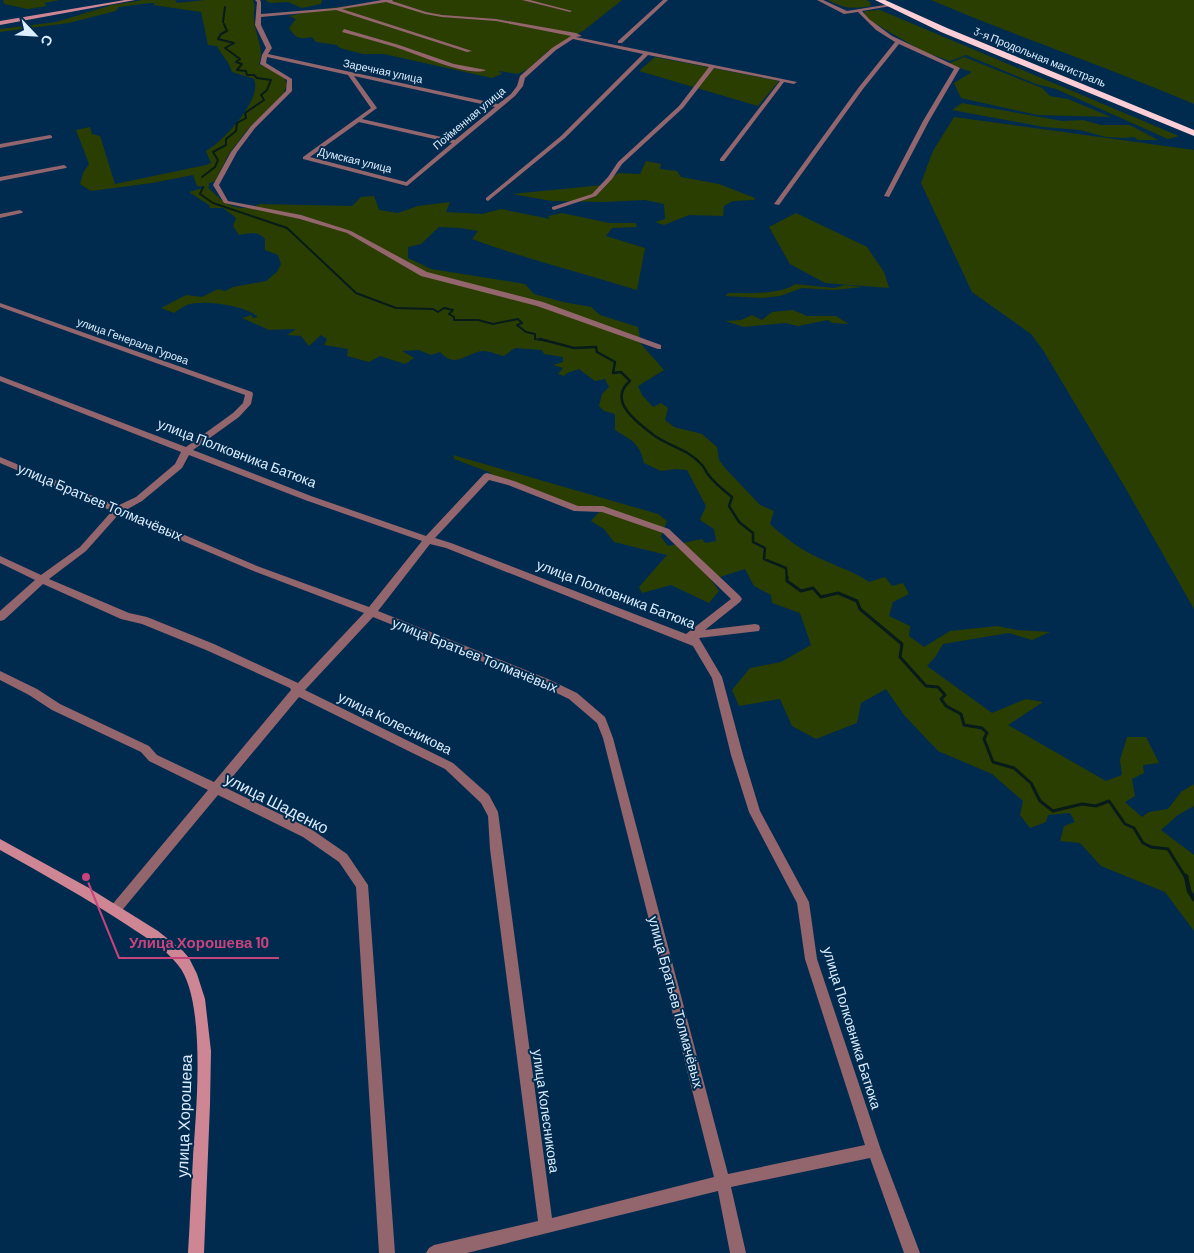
<svg xmlns="http://www.w3.org/2000/svg" width="1194" height="1253" font-family="Barlow,sans-serif">
<style>
.green{fill:#2a3e02}
.lines{fill:none;stroke-linecap:round;stroke-linejoin:round}
.stream-far3{stroke:#071b1a;stroke-width:2}
.stream-far2{stroke:#071b1a;stroke-width:2.5}
.stream-far1{stroke:#071b1a;stroke-width:3}
.stream{stroke:#071b1a;stroke-width:4.5}
.street{fill:#93656d;fill-rule:evenodd}
.secondary{fill:#cf8694;fill-rule:evenodd}
.highway{fill:#fdced6;fill-rule:evenodd}
.labels{text-anchor:middle;stroke-width:4;stroke-linejoin:round;paint-order:stroke}
.far-street-label{font-size:11px;fill:#dcedfe;stroke:#002b4e}
.street-label{font-size:14px;fill:#dcedfe;stroke:#002b4e}
.near-street-label{font-size:16px;fill:#dcedfe;stroke:#002b4e}
.leader{fill:none;stroke:#c7437c;stroke-width:2}
.callout-dot{fill:#c7437c;stroke:#002b4e;stroke-width:2}
.callout-label{font-size:15px;text-anchor:middle;font-weight:bold;fill:#c7437c;stroke:#002b4e;stroke-width:4;stroke-linejoin:round;paint-order:stroke}
</style>
<rect width="100%" height="100%" fill="#002b4e"/>
<g class="green">
<path d="M3,0H60L44,3L47,6L28,9L4,4Z"/>
<path d="M143,0H175L177,3L205,0H253C256,8 253,12 254,20C255,35 265,49 259,64L284,77L287,85L283,94L247,130L229,154L215,181L208,184L210,185L208,187C223,204 238,214 260,204L352,206L361,197L374,196L379,210L398,213L418,206L450,202L446,212L482,214L501,209L550,219L548,216L562,213L609,223H636L637,227L612,228L606,236L645,248L637,290C582,273 526,259 472,239L478,231L460,228L439,227L421,244L408,247V258L431,269L525,284L534,294L563,302L591,307L600,315L638,327L641,344L664,370L638,386L642,395L653,407L661,403L668,408L665,420L674,427L702,434L717,447L719,460L725,468L760,505L774,511L770,524C785,538 801,550 819,558C837,567 852,570 869,582L885,577L892,586L903,583L909,594L893,602L889,616L910,626L909,636L924,647L950,631L997,626L1017,630L1050,632L1032,640L1009,633L943,644L936,656L927,666L992,713L1026,699L1043,702L1008,725L1106,781L1122,775L1120,760L1127,737H1146L1159,763L1143,765L1144,773L1132,779L1135,796L1125,802L1142,817L1149,812L1168,809L1181,792L1194,784V806L1178,815L1161,830L1194,855V931L1165,892L1101,866L1080,843L1060,841L1064,826L1075,822L1070,813L1048,815L1046,822L1030,828L1020,815L1023,801L992,774L938,751L904,715L886,689L861,703L857,723L816,739L792,726L780,699L739,706L732,690L750,668L781,662L811,645L800,613L772,603L771,595L754,586L745,569L711,580L719,591L709,603L671,585L642,593L639,587L667,555L614,542L604,529L591,521L600,511L577,509L496,479L489,472L454,459L453,455L658,514L667,521L661,537L668,546L702,539L705,543L716,541L714,529L700,520L706,506L687,470L676,469L661,471L644,463C640,443 631,440 615,430V414L604,411L599,406L602,394L609,387L605,379L595,381L579,369L567,373L564,376L558,374L563,368L553,365L563,362V357L544,354L542,350L515,348L504,356C498,355 490,351 484,351C465,352 457,370 440,352L431,355L419,350L402,351L414,358L405,364L380,356L369,362L347,356L348,349L324,345L327,339L321,335L309,346L301,336L287,335L296,329L269,330L242,318L251,315L253,318L258,317C247,306 203,299 187,305C182,307 178,310 174,313L161,308L186,295L202,297L218,289L225,291L233,287L266,281L277,272L281,264L278,255L265,250V239C258,231 249,233 239,235L233,226L236,218L223,208H210L209,205L189,192L206,187L197,186L193,175L152,183L91,191L80,184L83,173L89,164L76,130L90,127L92,134L100,136L115,184L206,165L211,163L206,151C223,142 263,99 254,79L232,72C229,61 222,56 217,46L208,45L201,12L153,5L155,3H150L119,7L116,11L68,23L0,32V29L56,22L112,5Z"/>
<path d="M265,0H322L321,4L302,8L288,2L270,3Z"/>
<path d="M396,0H622L583,31L547,52L528,69L518,74L499,71L502,74L492,78L384,54H363L340,48L337,45L316,42L312,37C300,39 296,39 289,28L296,19L289,16L315,10Z"/>
<path d="M828,0H866L870,2L871,6C852,9 845,9 828,0Z"/>
<path d="M931,0H1194V104C1107,67 1018,37 931,0Z"/>
<path d="M880,10L1179,136L1168,139L1056,89L1036,84L966,55L950,61L924,52L867,19L864,13L865,11Z"/>
<path d="M655,57L779,81L758,106L639,71Z"/>
<path d="M964,57L1042,88L1050,96L1068,99L1111,117L1037,115L961,98L954,83L972,72L948,64Z"/>
<path d="M962,103L1062,121L1083,120L1101,125H1130L1158,140H1138L1134,137L1124,138L1106,137L1080,130L1044,127L952,110Z"/>
<path d="M954,117L1194,150V609L1126,489L1043,350L1031,334L972,292L921,183L933,151Z"/>
<path d="M646,161L661,164L660,169L677,171L681,177L719,184L755,198L754,200L733,201L724,206L723,216L689,215L664,225L655,222L665,219L664,204L645,200L604,202L552,201L512,194L603,185L618,173L640,174Z"/>
<path d="M796,213L867,247L884,272L889,288L825,283L790,264L769,227Z"/>
<path d="M795,284L834,288L845,285L863,287L834,290L802,288L780,296L761,298L725,296L729,293C747,293 781,295 795,284Z"/>
<path d="M793,310L807,316H836L849,324L832,323L828,320L798,326L785,323L744,327L725,321L741,320L752,315L762,320L772,312Z"/>
</g>
<g class="lines">
<g class="stream-far3">
<path d="M223,22L225,7"/>
<path d="M202,177L215,167L218,160L213,152L226,145V139L236,131L237,123L246,118L245,113L264,100L261,95L267,90L271,80L257,78L254,75H247L246,71L237,70L242,64L236,62L240,59L225,48L234,43L218,39L221,34L227,31L224,24"/>
<path d="M203,187L200,194L213,203L287,228L356,293L396,308L433,309L438,312L444,308L453,310L449,314L454,317V320H478L493,324L518,319L522,323L517,325L526,332L535,334V339L548,341"/>
</g>
<path class="stream-far2" d="M540,339L574,348L596,347L597,352L615,362L613,373L621,372L630,381C606,401 639,424 655,436C669,446 689,450 701,464C704,466 705,470 707,473C714,483 723,490 732,497L729,506L739,522L753,533V542L765,548L764,559L786,568L787,579"/>
<path class="stream-far1" d="M787,577V581L801,591L813,588L821,597L838,593L857,601L860,609L902,644L900,657L926,686L938,687L945,695L941,699L946,706L961,714L964,725L982,728L987,733L984,739L993,762L1014,768L1031,783L1040,801L1053,811L1082,804L1096,806L1109,801L1125,824L1134,828L1143,843L1151,847L1168,849L1186,878"/>
<path class="stream" d="M1186,876L1189,891L1194,899"/>
<g class="street">
<path d="M255,0H260L261,2V14L336,8L382,0H393L392,1L426,12L442,15L496,19L576,33L582,36L576,37L797,82L794,84L784,82L724,161H720V159L780,81L714,68L683,108L622,164L612,179L596,196L554,210L552,209V207L592,194L608,177L618,162L679,106L709,67L648,55L565,138L488,201L486,200V198L561,136L643,54L573,39L556,50L525,78L523,86L515,96L407,186L303,159V157L371,108L348,75L267,57L266,63L292,79V91L255,128L237,152L219,185L228,201L301,215L351,231L427,272L543,302L661,345V349H658L537,306L421,276L347,233L300,219L224,203L213,185L231,152L251,126L286,91L287,80L260,64L262,55L266,48L255,25L257,2ZM386,2L425,14L442,17L496,21L571,36L552,48L520,76L517,86L511,94L498,104L268,54L272,48L261,25V17L336,10L467,52L472,51L342,9ZM354,76L495,107L455,140L362,119L377,108ZM359,122L452,143L406,182L310,157Z"/>
<path d="M522,0H530L572,11L570,12Z"/>
<path d="M663,0H668L622,43H618V41Z"/>
<path d="M817,0H823L847,11L891,4V6L862,11L869,19L892,36L960,68L929,121L889,197L884,196L923,121L954,69L899,44L863,89L779,205L774,204L859,87L895,42L876,30L858,12L844,14Z"/>
<path d="M344,29L399,45L454,64L486,70C470,78 414,53 395,47C378,42 360,37 342,32Z"/>
<path d="M50,135L52,136V138L0,148V144Z"/>
<path d="M64,165L67,167L66,168L0,181V177Z"/>
<path d="M20,210L23,212L22,213L0,218V214Z"/>
<path d="M0,303L252,392L253,394L251,404L239,417L193,450L311,496L426,536L484,474L487,473L514,481L578,506H603L669,529L740,596L742,599L740,602L705,630L755,624L759,625L760,628L759,631L699,638L722,677L743,755L760,811L809,902L817,959L881,1150L920,1253H904L870,1158L731,1187L746,1253H730L718,1191L467,1253H426L429,1248L434,1245L538,1221L490,849L488,816L481,803L445,769L299,697L224,787L311,829L347,854L368,885L395,1253H379L356,887L339,862L303,837L218,795L119,914L115,916L111,914L109,910L111,906L208,790L149,761L141,752L52,710L29,695L0,680V671L37,689L60,704L149,746L157,755L214,782L291,690L290,688L206,650L142,624L121,619L43,584L4,620L0,621V611L35,580L0,563V556L41,575L80,547L112,511L0,463V457L117,506L136,497L175,464L181,452L0,381V376L186,447L233,413L243,403L245,395L0,307ZM189,455L305,500L422,541L369,607L257,566L126,510L142,501L182,468ZM489,480L508,485L574,511L602,512L663,533L731,599L686,634L451,543L435,538ZM119,514L251,570L364,613L298,683L214,644L147,617L129,613L49,579L86,551ZM430,544L446,548L693,646L712,678L731,755L749,812L797,903L805,959L865,1145L728,1174L613,738L605,717L577,693L548,679L378,611ZM373,617L540,685L569,699L597,723L603,738L714,1177L552,1218L498,812L489,795L453,763L305,690Z"/>
</g>
<g class="secondary">
<path d="M125,0H135L0,25V21Z"/>
<path d="M0,839L89,888L158,931L183,951L189,958L197,974L205,999L211,1051L210,1104L204,1253H188C190,1221 191,1190 193,1158C196,1113 207,1000 178,965C165,948 145,937 127,925C86,898 43,874 0,850Z"/>
</g>
<path class="highway" d="M875,0H885L947,28L1194,130V136L941,32Z"/>
</g>
<g class="labels">
<g class="far-street-label">
<text transform="translate(1040 57) rotate(22)" y="4">3-я Продольная магистраль</text>
<text transform="translate(383 71) rotate(12)" y="4">Заречная улица</text>
<text transform="translate(469 118) rotate(-40)" y="4">Пойменная улица</text>
<text transform="translate(355 160) rotate(14)" y="4">Думская улица</text>
<text transform="translate(133 341) rotate(20)" y="4">улица Генерала Гурова</text>
</g>
<g class="street-label">
<text transform="translate(237 453) rotate(21)" y="5">улица Полковника Батюка</text>
<text transform="translate(100 502) rotate(23)" y="5">улица Братьев Толмачёвых</text>
<text transform="translate(616 594) rotate(21)" y="5">улица Полковника Батюка</text>
<text transform="translate(475 655) rotate(22)" y="5">улица Братьев Толмачёвых</text>
<text transform="translate(395 723) rotate(26)" y="5">улица Колесникова</text>
<text transform="translate(676 1002) rotate(75)" y="5">улица Братьев Толмачёвых</text>
<text transform="translate(852 1028) rotate(73)" y="5">улица Полковника Батюка</text>
<text transform="translate(546 1111) rotate(82)" y="5">улица Колесникова</text>
</g>
<g class="near-street-label">
<text transform="translate(277 803) rotate(27)" y="6">улица Шаденко</text>
<text transform="translate(184 1116) rotate(-88)" y="6">улица Хорошева</text>
</g>
</g>
<path class="leader" d="M86 877L119 958H279"/>
<circle class="callout-dot" cx="86" cy="877" r="5"/>
<g class="callout-label">
<text x="199" y="948">Улица Хорошева 10</text>
</g>
<g transform="translate(35 35) rotate(115)" stroke="#002b4e" stroke-width="4" paint-order="stroke">
<path d="M0-4L9 19L0 12L-9 19Z" fill="#dcedfe"/>
<text y="-8" font-size="14" font-weight="bold" text-anchor="middle" fill="#dcedfe">С</text>
</g>
</svg>
